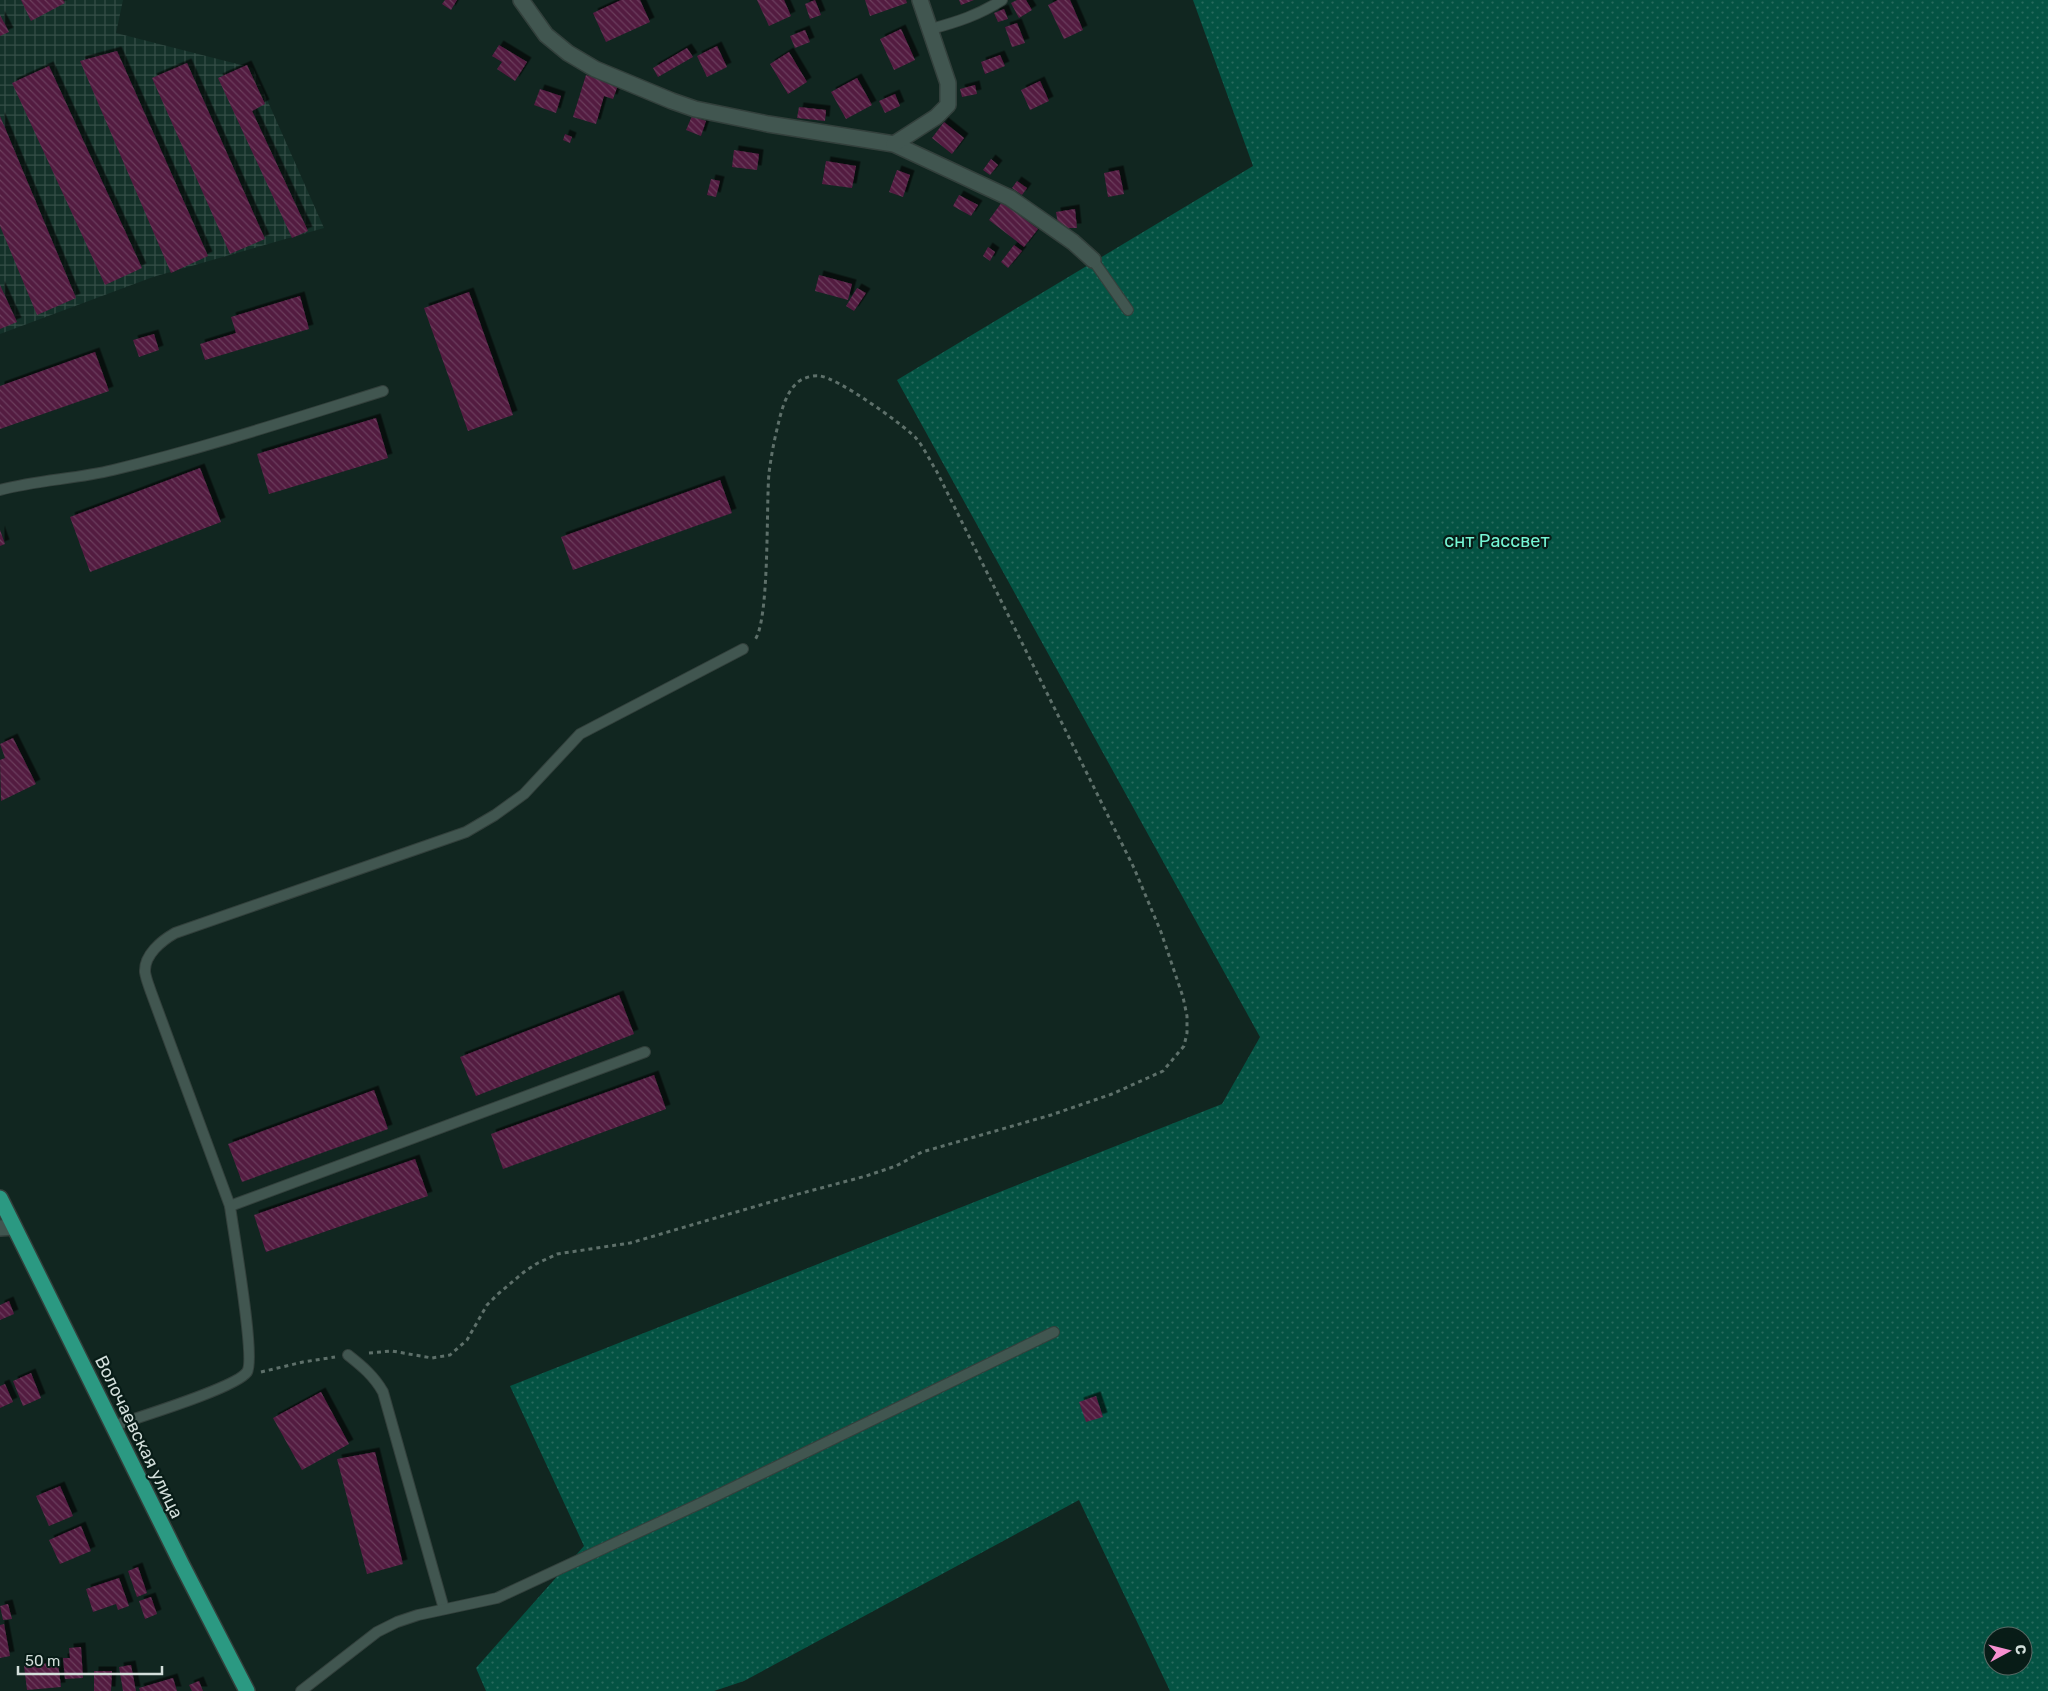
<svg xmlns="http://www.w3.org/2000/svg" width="2048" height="1691" font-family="Rubik,sans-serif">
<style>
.industrial{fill:url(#industrial-grid)}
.green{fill:url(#green-dots);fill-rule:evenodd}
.building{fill:url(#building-back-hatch);filter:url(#shadow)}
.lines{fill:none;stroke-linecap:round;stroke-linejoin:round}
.lane-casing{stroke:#33403c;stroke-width:12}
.street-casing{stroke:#33403c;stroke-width:18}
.primary-casing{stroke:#33403c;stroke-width:18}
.path{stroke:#5e706a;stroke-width:3;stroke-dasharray:4 4;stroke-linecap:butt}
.lane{stroke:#415650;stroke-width:10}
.street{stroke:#415650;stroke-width:15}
.primary{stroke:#2b9982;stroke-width:15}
.labels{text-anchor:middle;stroke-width:4.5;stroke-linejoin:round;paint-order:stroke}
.park-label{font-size:18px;fill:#76f7d5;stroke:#081c17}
.street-label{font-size:18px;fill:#d3dfdb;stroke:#081c17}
</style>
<defs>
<pattern id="industrial-grid" width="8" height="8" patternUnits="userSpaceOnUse" patternTransform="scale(1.25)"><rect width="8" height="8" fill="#143129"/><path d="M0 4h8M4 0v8" fill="none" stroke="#354e47"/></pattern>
<pattern id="green-dots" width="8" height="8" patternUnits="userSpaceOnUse" patternTransform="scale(1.25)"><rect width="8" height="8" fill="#045343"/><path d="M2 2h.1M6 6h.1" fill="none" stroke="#286b5e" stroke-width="1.8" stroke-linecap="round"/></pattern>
<pattern id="building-back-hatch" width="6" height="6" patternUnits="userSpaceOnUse" patternTransform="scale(1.25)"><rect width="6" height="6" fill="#531c41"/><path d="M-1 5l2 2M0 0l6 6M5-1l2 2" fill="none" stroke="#6b3d5c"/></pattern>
<filter id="shadow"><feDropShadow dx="4.5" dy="-4.5" stdDeviation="0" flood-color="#0009"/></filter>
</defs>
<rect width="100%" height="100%" fill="#112620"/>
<path class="industrial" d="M0,0H123L116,33L253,68L324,228L153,277L0,334Z"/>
<path class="green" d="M1193,0H2048V1691H1170L1079,1500L744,1681L714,1691H486L476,1668L584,1546L510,1386L1222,1104L1260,1037L897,380L1253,166ZM1993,1636H2023V1666H1993Z"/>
<g class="building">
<path d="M21,0H63L65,3L31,21Z"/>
<path d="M445,0H457L451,10L442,4Z"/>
<path d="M621,0H640L650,22L606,42L593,13Z"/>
<path d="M757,0H784L791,16L769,26Z"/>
<path d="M815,0L821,15L810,19L805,4Z"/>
<path d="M865,0H906L907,3L870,16Z"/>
<path d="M959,0H974L961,5Z"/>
<path d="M1017,0H1026L1032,10L1019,18L1011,3Z"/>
<path d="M1058,0H1070L1083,30L1064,39L1048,5Z"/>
<path d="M1004,9L1008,19L998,22L994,13Z"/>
<path d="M0,15L9,32L0,36Z"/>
<path d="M1017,23L1025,43L1012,47L1005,27Z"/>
<path d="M901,29L915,60L894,70L880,39Z"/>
<path d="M805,30L810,42L795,48L790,36Z"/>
<path d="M499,45L527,62L515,81L497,69L502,62L492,56Z"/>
<path d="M717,46L727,67L707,77L697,56Z"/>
<path d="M687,48L693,57L658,77L653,68Z"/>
<path d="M117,51L208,256L171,273L80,61Z"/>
<path d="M789,52L807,82L788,94L770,64Z"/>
<path d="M1000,55L1005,66L985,74L981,62Z"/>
<path d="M187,63L265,239L230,254L152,78Z"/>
<path d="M247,65L265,104L252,111L308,231L292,238L218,78Z"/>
<path d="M49,66L142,268L105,285L12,83Z"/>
<path d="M586,75L618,85L613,99L604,96L596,124L573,117Z"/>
<path d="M857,78L872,105L846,119L831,92Z"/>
<path d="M1040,81L1049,101L1030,110L1021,90Z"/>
<path d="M975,85L977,94L962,97L960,89Z"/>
<path d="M540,89L561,96L556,113L534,105Z"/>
<path d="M895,94L900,106L885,113L879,101Z"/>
<path d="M799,107L826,110L825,121L797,118Z"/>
<path d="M0,116L76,298L37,315L0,226Z"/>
<path d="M692,116L706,121L701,136L686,130Z"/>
<path d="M944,122L964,138L952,154L932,138Z"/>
<path d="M565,134L572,137L570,143L563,140Z"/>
<path d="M734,150L759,154L757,170L732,167Z"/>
<path d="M991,159L998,165L990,175L983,170Z"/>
<path d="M826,161L856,166L852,188L822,184Z"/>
<path d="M897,170L910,175L903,197L889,192Z"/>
<path d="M1119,170L1124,194L1108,197L1104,173Z"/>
<path d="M711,179L720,181L716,197L707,195Z"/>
<path d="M1017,181L1027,188L1022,195L1012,188Z"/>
<path d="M959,195L978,205L971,216L953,206Z"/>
<path d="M1002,202L1038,229L1024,247L989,220Z"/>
<path d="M1075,209L1077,228H1067L1058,224L1056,212Z"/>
<path d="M1014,245L1022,251L1008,268L1001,262Z"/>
<path d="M988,247L995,252L990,261L983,256Z"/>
<path d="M819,275L852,284L848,300L815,291Z"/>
<path d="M0,285L17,322L0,329Z"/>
<path d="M857,288L866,293L854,311L846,306Z"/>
<path d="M469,292L513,415L468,431L424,308Z"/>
<path d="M300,296L309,329L205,360L200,344L236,333L231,317Z"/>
<path d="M154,334L159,350L139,357L133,340Z"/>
<path d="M95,352L109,391L0,429V386Z"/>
<path d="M376,418L388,458L269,494L257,454Z"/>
<path d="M200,468L221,522L90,572L70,517Z"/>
<path d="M720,480L732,513L573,570L561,537Z"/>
<path d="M0,530L5,544L0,546Z"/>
<path d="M13,738L36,784L1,801L0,760L5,758L0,744Z"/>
<path d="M619,995L634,1034L476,1096L460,1057Z"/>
<path d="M654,1075L666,1109L503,1169L491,1134Z"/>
<path d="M374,1090L388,1129L242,1182L228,1144Z"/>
<path d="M415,1159L428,1196L266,1252L254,1215Z"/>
<path d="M9,1301L14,1314L0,1320V1305Z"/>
<path d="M31,1373L41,1398L23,1406L13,1381Z"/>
<path d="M5,1384L13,1402L0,1408V1386Z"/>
<path d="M321,1392L349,1444L302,1470L273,1418Z"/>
<path d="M1096,1396L1103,1417L1086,1422L1079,1402Z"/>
<path d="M375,1452L403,1564L367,1574L337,1459Z"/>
<path d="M60,1486L73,1516L49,1526L36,1496Z"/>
<path d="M81,1526L91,1551L60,1564L49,1540Z"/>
<path d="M138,1567L147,1593L137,1597L128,1571Z"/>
<path d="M119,1578L129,1606L118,1610L116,1604L93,1612L86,1589Z"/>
<path d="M151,1597L157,1614L145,1619L139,1601Z"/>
<path d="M8,1604L12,1619L3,1620L0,1606Z"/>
<path d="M4,1624L10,1656L0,1658V1625Z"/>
<path d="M81,1647L83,1678L65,1679L63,1658H70L69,1648Z"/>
<path d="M58,1662L61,1687L27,1690L24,1666Z"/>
<path d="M131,1665L136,1691H123L119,1667Z"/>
<path d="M94,1671H112L111,1691H94Z"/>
<path d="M173,1678L177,1691H140L139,1688Z"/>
<path d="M199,1681L203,1691H192L189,1685Z"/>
</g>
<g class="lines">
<g class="lane-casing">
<g id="lane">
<path d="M931,29C957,22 979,15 1002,0"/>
<path d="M1093,260L1128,310"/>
<path d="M0,490C37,480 76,479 113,470C204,448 293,419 383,391"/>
<path d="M230,1206L151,992C149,986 146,979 145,972C144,955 161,941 175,933L466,832L495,815L524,794L580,734L743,649"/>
<path d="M348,1355C362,1366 374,1376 383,1392L444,1609"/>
<path d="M113,1426C136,1418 236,1388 247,1372C256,1359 233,1230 230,1206L645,1052"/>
<path d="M301,1691L377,1632L397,1622L418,1615L497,1598L699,1504L1054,1332"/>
</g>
</g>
<g class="street-casing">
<g id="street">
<path d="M521,0L546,35L568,53L595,69L672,101L695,109L768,124L894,144L1010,198L1073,242L1093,260"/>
<path d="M894,144L936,117L948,105V83L920,0"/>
<path d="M0,1228L14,1227"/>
</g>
</g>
<g class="primary-casing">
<path id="primary" d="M0,1198L181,1563L247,1691"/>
</g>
<g class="path">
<path d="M369,1353L392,1351L432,1358L450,1355L467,1340L487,1305L498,1294L524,1272L536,1264L557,1254L630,1243L791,1196L866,1176L896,1166L922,1152L1051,1115L1112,1094L1163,1071L1184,1046L1187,1033V1016L1183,997L1161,932L1134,868L937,472C930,461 924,447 915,437C901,423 838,378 820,376C813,375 801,378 796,384C786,393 781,412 778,425C774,441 771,457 769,473C766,504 770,624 754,641"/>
<path d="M261,1372L303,1362L335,1357"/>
</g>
<use href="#lane" class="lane"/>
<use href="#street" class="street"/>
<use href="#primary" class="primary"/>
</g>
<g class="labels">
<g class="park-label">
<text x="1497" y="547">снт Рассвет</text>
</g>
<g class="street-label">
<text transform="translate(139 1437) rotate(64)" y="6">Волочаевская улица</text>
</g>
</g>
<g transform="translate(2008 1651) rotate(83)"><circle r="24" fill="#081c17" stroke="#596a65"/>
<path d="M0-4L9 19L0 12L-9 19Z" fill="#f690d0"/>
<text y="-8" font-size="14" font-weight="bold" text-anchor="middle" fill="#d3dfdb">С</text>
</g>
<path d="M18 1666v8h144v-8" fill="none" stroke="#d3dfdb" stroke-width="2.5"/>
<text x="25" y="1666" font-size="15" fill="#d3dfdb" stroke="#081c17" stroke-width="4" paint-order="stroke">50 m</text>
</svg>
